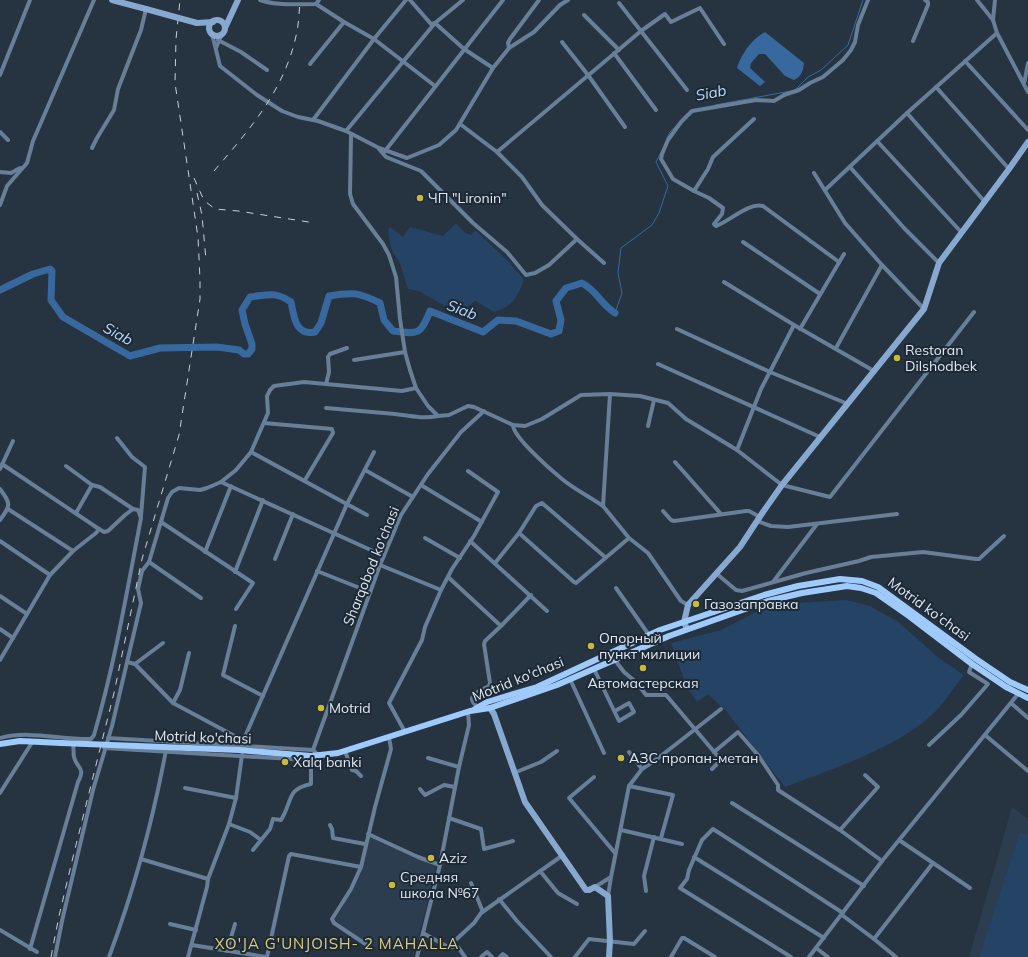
<svg xmlns="http://www.w3.org/2000/svg" width="1028" height="957" font-family="Mulish,sans-serif">
<style>
.built{fill:#2d3d50}
.green{fill:#244365}
.water{fill:#38699e}
.lines{fill:none;stroke-linecap:round;stroke-linejoin:round}
.stream{stroke:#38699e;stroke-width:1}
.river{stroke:#38699e;stroke-width:7}
.street{stroke:#697e97;stroke-width:4}
.secondary{stroke:#87a9d0;stroke-width:6}
.primary{stroke:#9ecafc;stroke-width:6}
.rail{stroke:#c7d0da;stroke-width:1;stroke-dasharray:7 7;stroke-linecap:butt}
.secondary-bridge{stroke:#87a9d0;stroke-width:6}
.primary-bridge{stroke:#9ecafc;stroke-width:6}
.poi-dot{fill:#caba39;stroke:#1d2936;stroke-width:1.5}
.labels{text-anchor:middle;stroke-width:4;stroke-linejoin:round;paint-order:stroke}
.poi-label{font-size:14px;fill:#dfe7f0;stroke:#1d2936;text-anchor:start}
.street-label{font-size:14px;fill:#dfe7f0;stroke:#1d2936}
.water-label{font-size:15px;font-style:italic;fill:#bdd8f7;stroke:#1d2936}
.neighbourhood-label{font-size:15px;letter-spacing:1px;fill:#d9cf81;stroke:#1d2936}
</style>
<rect width="100%" height="100%" fill="#263341"/>
<g class="built">
<path d="M1012,807L1028,819V957H969Z"/>
<path d="M369,835L385,842L430,864L436,866L423,920L416,943L386,939L377,948L368,944L334,920L340,912L362,864Z"/>
</g>
<g class="green">
<path d="M456,223L464,232L471,235L475,230L509,262L524,280C517,298 513,306 494,312L475,301L460,312L439,303L419,291L408,289L399,261L393,253L389,239L388,230L390,227L403,237L410,227L443,236Z"/>
<path d="M847,600L870,606L897,621L939,658L964,675C954,687 945,702 934,713C898,748 832,769 785,787L726,711L708,694L697,702L687,687L671,643L721,630L760,610L797,603Z"/>
<path d="M1020,832L1028,835V957H979Z"/>
</g>
<path class="water" d="M765,32L804,63C803,71 802,76 794,80L785,76L765,54H759L751,63L750,68L765,82L760,86L737,68C742,53 751,40 765,32Z"/>
<g class="lines">
<g class="stream">
<path d="M796,89L808,77L821,70L848,45L863,0"/>
<path d="M715,105L791,91"/>
<path d="M667,138L670,132L676,126"/>
<path d="M615,313L622,293L618,273L621,248L652,225L659,213L668,186L656,162L660,154"/>
</g>
<path class="river" d="M0,290L33,274L50,269L52,271L51,300L63,317L130,356L160,348L217,347L239,350L244,354H248L252,349V344L245,324L242,310L250,297C268,295 275,291 291,302C294,316 295,336 315,332L321,323L329,296C353,292 358,292 380,303L384,320L393,331C418,334 420,336 430,311L483,332L498,320L516,321L551,334L559,331L561,320L556,301L566,288L582,283C597,291 601,304 615,313"/>
<g class="street">
<path d="M260,0C277,6 298,4 316,4L319,0"/>
<path d="M410,0L431,24L435,23L464,49L493,68"/>
<path d="M977,0L993,20"/>
<path d="M995,0L993,20L997,33L1028,92"/>
<path d="M619,3L687,90"/>
<path d="M316,4L344,22L374,39L435,86"/>
<path d="M584,15L619,50"/>
<path d="M212,34L220,66L257,95L282,111L298,117L318,121L346,131L379,148L407,158L439,145L456,130L493,68L509,48L534,32L560,5L568,0"/>
<path d="M218,40L241,52L267,70"/>
<path d="M913,41L928,5V2L925,0"/>
<path d="M562,42L588,75L625,127"/>
<path d="M216,48L222,34"/>
<path d="M509,48L508,43L510,39L539,0"/>
<path d="M614,53L656,110"/>
<path d="M965,61L1028,130"/>
<path d="M310,64L344,22"/>
<path d="M0,75L30,0"/>
<path d="M1024,84L1028,63"/>
<path d="M936,87L1009,169"/>
<path d="M907,113L985,202"/>
<path d="M754,119L713,157L708,169L694,191L709,198L723,208L722,214L714,224L716,226C730,221 749,202 763,206L839,262"/>
<path d="M313,120L374,39L406,0"/>
<path d="M460,124L497,152L641,31L665,14L671,22L700,8L724,44"/>
<path d="M346,131L435,23L463,0"/>
<path d="M0,132L8,140"/>
<path d="M351,135L350,194L353,204L383,244L389,255L396,277L400,319L405,352L410,370L416,388L428,406L438,416L449,415L468,406L474,407L513,425L525,426L542,419L581,395L610,394L640,396L668,403L686,419L737,450L782,485L830,497L974,312"/>
<path d="M877,141L962,233"/>
<path d="M92,148L97,138L114,110L118,89L141,30L146,9"/>
<path d="M379,149L386,157L421,171L473,223L507,252L526,275L535,273L549,265L577,239"/>
<path d="M385,151L503,0"/>
<path d="M497,152L522,177L542,205L577,239L604,263"/>
<path d="M850,167L904,228L939,263"/>
<path d="M0,172L11,173L20,168"/>
<path d="M814,173L845,223L882,265L924,309"/>
<path d="M825,190L907,113L997,33"/>
<path d="M694,191L673,179L661,159L662,154L668,140L681,122L692,111L756,100L774,101L784,95L799,90L810,83L823,77L843,60L851,50L855,42L858,25L868,0"/>
<path d="M0,205L7,186L27,163L33,141L94,0"/>
<path d="M743,242L820,294"/>
<path d="M724,282L794,325L874,371"/>
<path d="M677,329L770,372L848,404"/>
<path d="M800,329L844,254"/>
<path d="M836,348L882,265"/>
<path d="M354,360L405,352"/>
<path d="M658,364L820,437"/>
<path d="M326,384L329,372L328,357L330,354L347,348"/>
<path d="M610,394L603,506L629,538L648,553L681,601L688,605"/>
<path d="M326,408C349,410 372,412 395,414C410,416 423,419 438,416"/>
<path d="M264,423L332,429L333,433L305,480"/>
<path d="M513,425C513,437 551,470 562,479C574,489 590,497 603,506"/>
<path d="M648,426L654,400"/>
<path d="M117,438L132,457L145,467L141,516"/>
<path d="M737,450L761,389L794,325"/>
<path d="M251,452L367,515"/>
<path d="M675,462L721,514"/>
<path d="M66,466L92,485L76,513"/>
<path d="M0,469L13,441"/>
<path d="M365,470L413,497"/>
<path d="M221,482L384,556"/>
<path d="M92,485L100,487L133,509"/>
<path d="M421,485L482,522"/>
<path d="M0,489C11,504 11,505 0,520"/>
<path d="M8,509L73,551"/>
<path d="M663,511L671,520L674,521L746,511H749L760,517"/>
<path d="M757,521L771,526L788,527L897,514"/>
<path d="M161,522L253,583L236,609"/>
<path d="M519,533L574,582L576,583L629,538"/>
<path d="M425,538L460,558"/>
<path d="M0,541L50,575"/>
<path d="M470,541L547,611"/>
<path d="M205,552L231,486"/>
<path d="M275,559L293,514"/>
<path d="M149,562L201,598"/>
<path d="M495,563L519,533L536,506L542,503L605,557"/>
<path d="M380,565L441,590"/>
<path d="M317,571L370,592"/>
<path d="M235,572L263,500"/>
<path d="M717,574L736,590L742,591L806,573L859,561L871,557L923,552L976,559H979L1004,536"/>
<path d="M448,577L501,626"/>
<path d="M773,582L817,524"/>
<path d="M616,588L649,635"/>
<path d="M0,596L27,614"/>
<path d="M235,626L223,675L263,696"/>
<path d="M0,629L13,638"/>
<path d="M614,659L624,672L637,683L646,695H666L721,760L712,769"/>
<path d="M0,660L50,575L73,551L96,533L99,529L2,464"/>
<path d="M127,662L135,664L173,703L244,741"/>
<path d="M135,664L163,643"/>
<path d="M594,669L619,721L634,712L629,703L615,711"/>
<path d="M570,679L604,753"/>
<path d="M173,703L180,690L189,653"/>
<path d="M1011,703L1028,718"/>
<path d="M478,707C463,696 480,691 489,686L490,683L484,644L485,641L501,626L531,595"/>
<path d="M405,732L389,703L422,640L425,627L441,590L452,569L474,536L498,492L468,471"/>
<path d="M985,735L1028,771"/>
<path d="M0,738C30,730 61,740 91,739L94,735C115,663 127,591 141,518L138,510L133,509L125,515L108,531L104,532L99,529"/>
<path d="M929,745L961,715L988,684L969,672L972,664"/>
<path d="M104,748L309,760L318,755L313,750L108,738"/>
<path d="M240,748L347,504L374,452"/>
<path d="M313,750L380,565L401,515L428,474L461,432L484,411"/>
<path d="M345,751L352,770L356,771L361,776"/>
<path d="M629,752L642,769"/>
<path d="M714,752L738,732L758,755L778,785V790L840,830L882,861"/>
<path d="M428,758L459,767"/>
<path d="M514,773L541,762L557,751"/>
<path d="M594,777L569,798L615,853"/>
<path d="M629,786L673,795L661,838"/>
<path d="M185,788L236,798"/>
<path d="M420,789L425,795L444,785L455,787"/>
<path d="M0,793L33,741"/>
<path d="M732,803L864,886"/>
<path d="M449,818L481,829L484,849L513,841"/>
<path d="M229,824L250,832L261,840L270,829L273,819L281,820C293,801 286,789 311,784V759"/>
<path d="M330,825L332,829L333,838L365,844"/>
<path d="M621,830L682,844"/>
<path d="M840,830L878,787L865,775"/>
<path d="M368,834L418,857L440,865"/>
<path d="M899,840L970,888"/>
<path d="M253,850L261,840"/>
<path d="M694,857L824,938"/>
<path d="M141,859L208,879"/>
<path d="M540,871L558,893L577,904"/>
<path d="M471,883L483,912"/>
<path d="M595,887L611,877L629,786L642,769L657,759L721,709"/>
<path d="M646,891L644,876L654,837"/>
<path d="M608,896L611,877"/>
<path d="M499,899L517,921L551,957"/>
<path d="M842,915L874,939"/>
<path d="M170,924L196,930"/>
<path d="M0,930L37,952"/>
<path d="M423,933L448,947L474,923L481,913L563,855"/>
<path d="M192,945L266,957"/>
<path d="M370,947L334,923L332,919L351,889L361,867L375,807L391,749L389,737"/>
<path d="M449,947H458L465,957"/>
<path d="M816,948L828,957"/>
<path d="M30,949L78,782C86,767 77,769 74,757C73,753 74,748 73,743"/>
<path d="M227,951L235,924"/>
<path d="M55,957L62,921L93,790L112,726L141,603L138,589L142,571L149,562L168,498L172,492L179,488L200,490L207,488L221,482L236,470L251,452L268,413L267,396L270,390L274,386L304,382L402,391L416,388"/>
<path d="M109,957C134,890 153,820 166,750"/>
<path d="M188,957L207,887L208,879L229,824L236,798L242,755"/>
<path d="M267,957L289,856L291,854L361,867"/>
<path d="M417,957L440,865L459,767L469,725L468,712"/>
<path d="M481,957L487,952L492,957"/>
<path d="M500,957L503,954L507,957"/>
<path d="M575,957L589,939L634,944L645,931"/>
<path d="M671,957L682,938H684L715,957"/>
<path d="M791,957L680,888L687,879L689,870L702,840L713,829L843,913"/>
<path d="M809,957L882,861L1018,694"/>
<path d="M896,957L874,939L933,863"/>
</g>
<g class="secondary">
<path d="M112,0L146,9"/>
<circle cx="217" cy="28" r="8"/>
<path d="M197,23L213,22"/>
<path d="M225,28L238,0"/>
<path d="M687,629L684,622L688,605L740,547L763,512L782,485L924,309L939,263L1009,169L1028,142"/>
<path d="M490,708L494,714L525,802L586,890H589L595,887L608,896L610,941L609,957"/>
</g>
<g class="primary">
<path d="M475,709L487,702L537,687L660,630L764,595L798,586L840,579L862,581L878,587L976,659L1010,682L1028,690"/>
<path d="M0,744L20,741L61,743"/>
<path d="M311,756L338,753L470,711L490,708L557,685L669,636L768,601L802,593L847,586L861,588L876,593L909,616L972,664L1006,687L1028,698"/>
</g>
<g class="rail">
<path d="M214,171C249,130 284,91 296,36C299,24 299,12 300,0"/>
<path d="M194,178L202,196L206,202L215,209L238,211L315,223"/>
<path d="M197,193L202,215L206,260"/>
<path d="M51,957L59,916L73,857L114,693L142,559L179,435L200,299V279L198,237L175,83L176,39L180,0"/>
</g>
<path class="secondary-bridge" d="M146,9L197,23"/>
<path class="primary-bridge" d="M61,743L239,750L311,756"/>
</g>
<g class="poi-dot">
<circle cx="420" cy="198" r="4"/>
<circle cx="897" cy="358" r="4"/>
<circle cx="696" cy="604" r="4"/>
<circle cx="591" cy="646" r="4"/>
<circle cx="643" cy="668" r="4"/>
<circle cx="321" cy="708" r="4"/>
<circle cx="621" cy="758" r="4"/>
<circle cx="285" cy="762" r="4"/>
<circle cx="431" cy="858" r="4"/>
<circle cx="392" cy="885" r="4"/>
</g>
<g class="labels">
<g class="poi-label">
<text x="428" y="203">ЧП "Lironin"</text>
<text x="905" y="355">Restoran<tspan x="905" dy="16">Dilshodbek</tspan></text>
<text x="704" y="609">Газозаправка</text>
<text x="599" y="643">Опорный<tspan x="599" dy="16">пункт милиции</tspan></text>
<text x="643" y="688" text-anchor="middle">Автомастерская</text>
<text x="329" y="713">Motrid</text>
<text x="629" y="763">АЗС пропан-метан</text>
<text x="293" y="767">Xalq banki</text>
<text x="439" y="863">Aziz</text>
<text x="400" y="882">Средняя<tspan x="400" dy="16">школа №67</tspan></text>
</g>
<g class="street-label">
<text transform="translate(371 566) rotate(-68)" y="5">Sharqobod ko'chasi</text>
<text transform="translate(929 609) rotate(36)" y="5">Motrid ko'chasi</text>
<text transform="translate(518 679) rotate(-22)" y="5">Motrid ko'chasi</text>
<text transform="translate(203 737) rotate(2)" y="5">Motrid ko'chasi</text>
</g>
<g class="water-label">
<text transform="translate(711 93) rotate(-11)" y="5">Siab</text>
<text transform="translate(462 310) rotate(21)" y="5">Siab</text>
<text transform="translate(118 334) rotate(29)" y="5">Siab</text>
</g>
<g class="neighbourhood-label">
<text x="337" y="949">XO'JA G'UNJOISH- 2 MAHALLA</text>
</g>
</g>
</svg>
